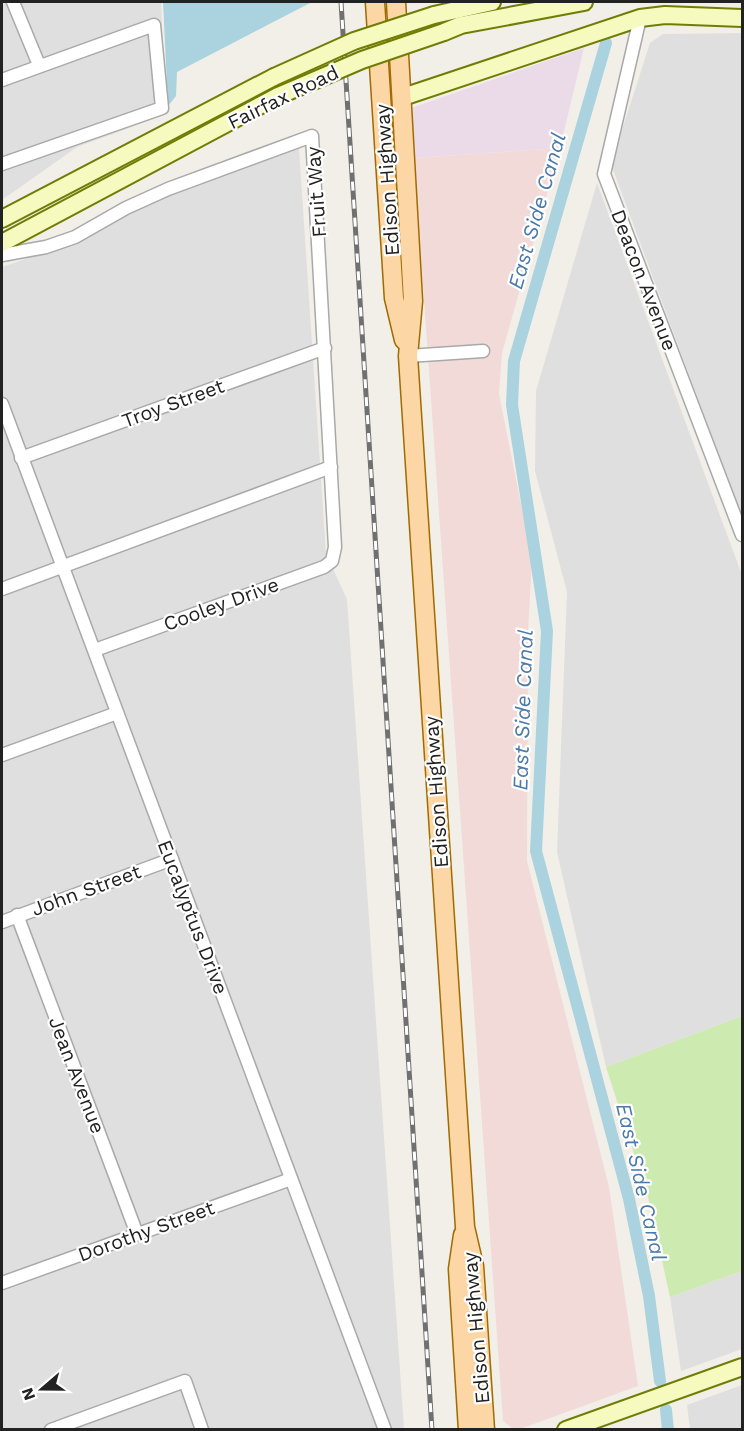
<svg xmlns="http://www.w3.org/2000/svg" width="744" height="1431" font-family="'Work Sans',sans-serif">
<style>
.residential{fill:#e0dfdf}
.commercial{fill:#f2dad9}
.industrial{fill:#ebdbe8}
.grass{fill:#cdebb0}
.water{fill:#aad3df}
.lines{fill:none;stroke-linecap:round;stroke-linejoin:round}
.canal{stroke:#aad3df;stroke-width:12}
.street-casing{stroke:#a9a9a9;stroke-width:15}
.secondary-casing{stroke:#707d05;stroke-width:20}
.primary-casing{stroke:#a06b00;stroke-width:21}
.street{stroke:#fff;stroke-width:12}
.secondary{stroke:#f7fabf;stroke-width:16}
.primary{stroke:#fcd6a4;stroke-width:18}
.rail-casing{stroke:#707070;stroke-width:5}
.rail{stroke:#fff;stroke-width:3;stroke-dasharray:9;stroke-linecap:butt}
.secondary-bridge-casing{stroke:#707d05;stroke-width:20;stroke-linecap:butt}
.secondary-bridge{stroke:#f7fabf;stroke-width:16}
.labels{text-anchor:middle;stroke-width:4.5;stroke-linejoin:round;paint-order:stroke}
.street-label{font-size:20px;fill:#222;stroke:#fff}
.water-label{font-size:21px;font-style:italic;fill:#4a7aab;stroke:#fff}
</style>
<rect width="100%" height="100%" fill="#f2efe9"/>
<g class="residential">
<path d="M2,2H161L166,110L162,116L77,147L2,200Z"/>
<path d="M742,33V518L611,164L650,43L663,34Z"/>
<path d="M299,148L326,554L347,599L404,1429L2,1430V267L78,241L148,203Z"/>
<path d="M597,183L742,575V1016L606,1067L557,852L567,592L535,471L536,391Z"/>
<path d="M742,1271V1349L681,1371L670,1297Z"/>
<path d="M742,1385V1429H690L687,1405Z"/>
</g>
<path class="commercial" d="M560,148L502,353L499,394L532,559L528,633L527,861L609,1187L638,1386L520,1429H513L503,1421L414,158Z"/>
<path class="industrial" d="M584,48L560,148L414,158L411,108Z"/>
<path class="grass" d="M742,1016V1271L670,1297L648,1197L606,1067Z"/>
<path class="water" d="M163,2H312L177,72L176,96L168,106Z"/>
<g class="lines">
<g class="canal">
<path d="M606,43L514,361L512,405L547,631L536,851L629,1199L649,1296L660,1381"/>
<path d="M666,1410L668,1430"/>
</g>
<g class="street-casing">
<g id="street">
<path d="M13,2L39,65"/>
<path d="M640,18L604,174L742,535"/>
<path d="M2,80L154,25L162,108L2,164"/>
<path d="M2,255L46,247L75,237L126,208L168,189L312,136L335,547L332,561L324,567L95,650"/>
<path d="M408,356L483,351"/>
<path d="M2,404L385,1430"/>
<path d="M21,458L325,348"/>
<path d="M2,589L331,467"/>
<path d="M2,755L117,713"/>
<path d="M17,915L137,1234"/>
<path d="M2,922L172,859"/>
<path d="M2,1283L291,1179"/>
<path d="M51,1430L185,1381L202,1430"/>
</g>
</g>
<g class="secondary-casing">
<g id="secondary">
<path d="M434,15L492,2"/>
<path d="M444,32L461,25L584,2"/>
<path d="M403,97L640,18L665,15L742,18"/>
<path d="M2,219L274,77"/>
<path d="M2,243L278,96"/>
<path d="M566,1430L742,1367"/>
</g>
</g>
<g class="primary-casing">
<g id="primary">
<path d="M375,2L394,298L404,340"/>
<path d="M396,2L413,301L408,356L465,1227L474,1266L485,1430"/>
<path d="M463,1235L458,1269L468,1430"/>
</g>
</g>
<use href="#street" class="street"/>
<use href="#secondary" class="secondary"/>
<use href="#primary" class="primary"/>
<g class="rail-casing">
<path id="rail" d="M341,2L432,1430"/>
</g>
<use href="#rail" class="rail"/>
<g class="secondary-bridge-casing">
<g id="secondary-bridge">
<path d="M274,77L354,41L434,15"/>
<path d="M278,96L362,60L444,32"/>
</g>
</g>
<use href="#secondary-bridge" class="secondary-bridge"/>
</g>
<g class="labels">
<g class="street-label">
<text transform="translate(283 97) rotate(-26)" y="7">Fairfax Road</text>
<text transform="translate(387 180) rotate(-94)" y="7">Edison Highway</text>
<text transform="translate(316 192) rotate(-94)" y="7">Fruit Way</text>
<text transform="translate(644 280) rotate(69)" y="7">Deacon Avenue</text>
<text transform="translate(173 403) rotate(-20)" y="7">Troy Street</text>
<text transform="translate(221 604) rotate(-20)" y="7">Cooley Drive</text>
<text transform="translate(436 792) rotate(-94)" y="7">Edison Highway</text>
<text transform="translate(86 890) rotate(-20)" y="7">John Street</text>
<text transform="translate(193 917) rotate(69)" y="7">Eucalyptus Drive</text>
<text transform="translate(77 1075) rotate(69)" y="7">Jean Avenue</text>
<text transform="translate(146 1231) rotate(-20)" y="7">Dorothy Street</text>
<text transform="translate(476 1328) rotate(-95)" y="7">Edison Highway</text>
</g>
<g class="water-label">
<text transform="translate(537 211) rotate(-74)" y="7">East Side Canal</text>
<text transform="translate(523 710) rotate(-88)" y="7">East Side Canal</text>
<text transform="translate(641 1182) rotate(77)" y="7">East Side Canal</text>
</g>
</g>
<rect width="744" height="1431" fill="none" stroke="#222222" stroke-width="6"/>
<g transform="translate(42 1389) rotate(250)" stroke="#ffffff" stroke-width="4.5" paint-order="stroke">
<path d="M0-4.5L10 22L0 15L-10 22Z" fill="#222222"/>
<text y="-9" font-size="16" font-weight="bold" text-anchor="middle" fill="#222222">N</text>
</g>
</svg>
